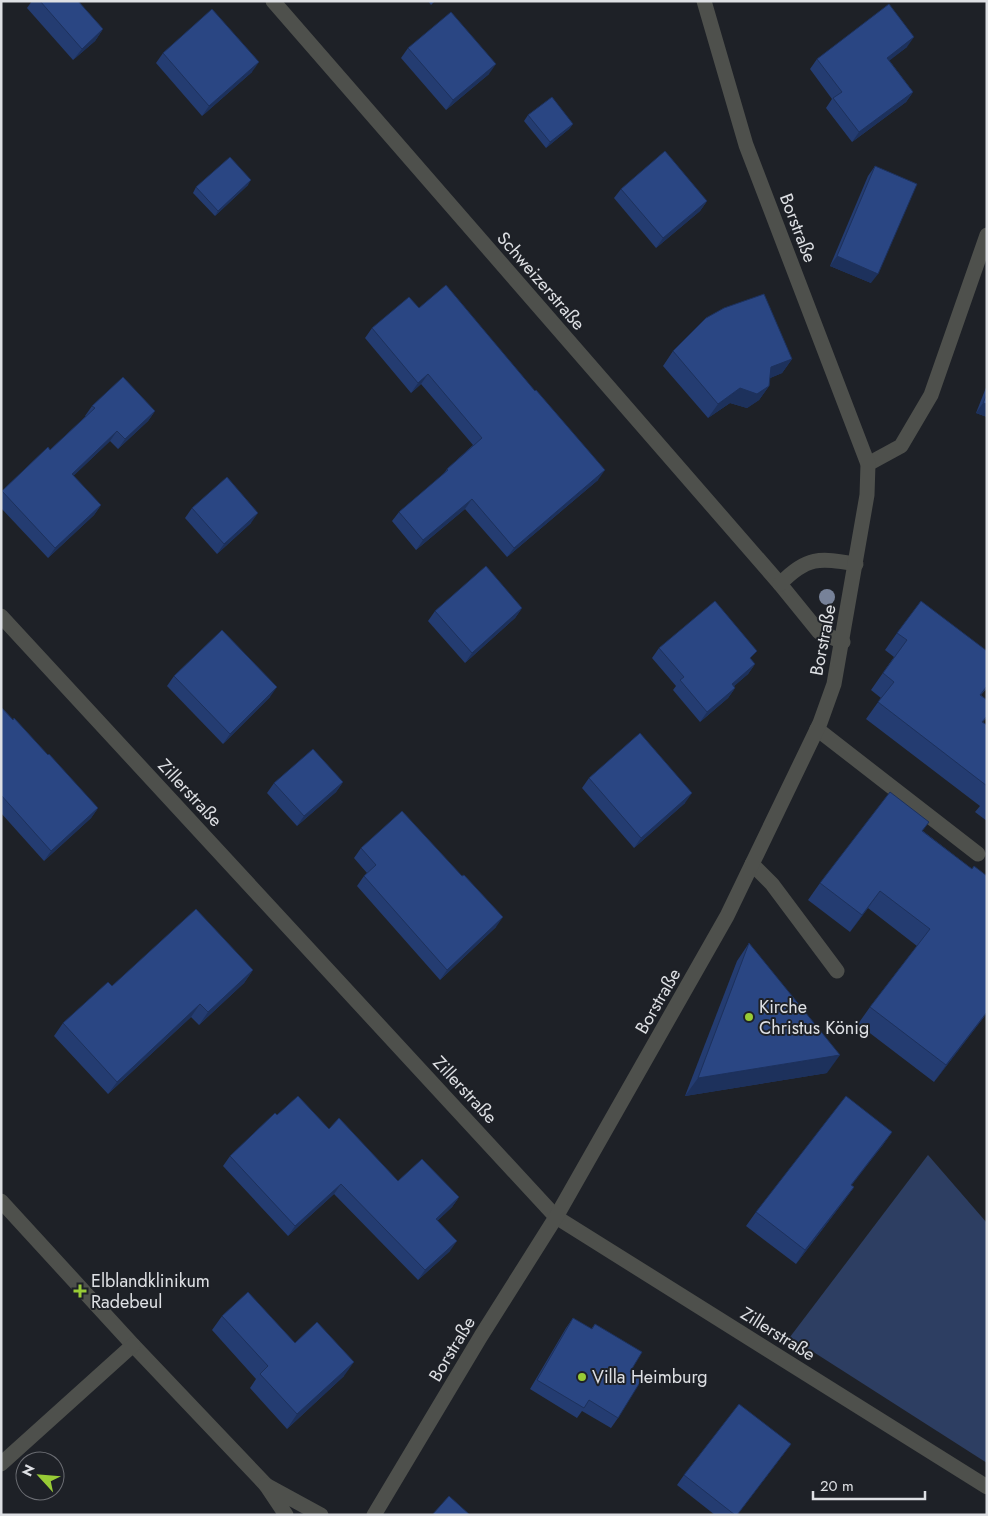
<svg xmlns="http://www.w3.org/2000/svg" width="988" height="1516" font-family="Jost,sans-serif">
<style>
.green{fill:#2d3e62}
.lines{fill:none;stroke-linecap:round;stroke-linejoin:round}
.service{stroke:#4e504c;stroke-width:15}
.minor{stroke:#4e504c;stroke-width:15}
.tree{fill:#778299}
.wall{fill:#243c71}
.shaded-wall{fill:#1d315c}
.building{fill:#2a4683;stroke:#1d315c}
.poi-dot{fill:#98cb36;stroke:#1e2127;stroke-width:2}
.labels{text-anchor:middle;stroke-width:4;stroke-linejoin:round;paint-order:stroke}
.street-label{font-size:18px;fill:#dee0e4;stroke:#1e2127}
.poi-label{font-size:18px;fill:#dee0e4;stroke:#1e2127;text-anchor:start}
</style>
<rect width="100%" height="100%" fill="#1e2127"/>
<path class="green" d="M928,1155L987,1223V1463L790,1337Z"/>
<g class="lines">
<g class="service">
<path d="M817,729L978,854"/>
<path d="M752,864L772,884L837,971"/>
<path d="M1,1201L133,1345L266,1485"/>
<path d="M1,1464L133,1345"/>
<path d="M286,1515L266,1485L321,1515"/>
</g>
<g class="minor">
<path d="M273,1L780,584L819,632L843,642"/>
<path d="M868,464L901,446L931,395L987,235"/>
<path d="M780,584C807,556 819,558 856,564"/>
<path d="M1,616L556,1217L987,1487"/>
<path d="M374,1515L481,1336L556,1217L727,916L820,723L834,684L867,495L868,464L746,145L704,1"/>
</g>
</g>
<circle class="tree" cx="827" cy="597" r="8"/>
<g class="wall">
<path d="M32,1H78L103,29L95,41L73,60L27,8Z"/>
<path d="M428,1H435L431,5Z"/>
<path d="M907,47L889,60L913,92L906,102L852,142L826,108L832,99L810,69L817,59Z"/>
<path d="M408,48L489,74L446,110L401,58Z"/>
<path d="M163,53L252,72L202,116L156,63Z"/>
<path d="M528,115L573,124L569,129L546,148L524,121Z"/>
<path d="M875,166L871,283L830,266L868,176Z"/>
<path d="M248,185L215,216L193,193L196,187Z"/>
<path d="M621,189L707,201L700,211L656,248L614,198Z"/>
<path d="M419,308L598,480L507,557L465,509L416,550L392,521L399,512L443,475L447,469L473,445L421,384L411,393L365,338L372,328Z"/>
<path d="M673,351L792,359L782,373L770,378L769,386L759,400L747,408L730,403L708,418L663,366Z"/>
<path d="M987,385V417L976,413Z"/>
<path d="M92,406L155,411L148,421L118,449L110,441L73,476L101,505L94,515L48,558L1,508V492L48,447L50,450L86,416H85Z"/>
<path d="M192,508L251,523L217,554L185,518Z"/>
<path d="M522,608L515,618L465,663L428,621L435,611Z"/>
<path d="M897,633L987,651V688L981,695L987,700V717L983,722L987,725V821L975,812L980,806L866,719L881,698L871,690L894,657L885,650Z"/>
<path d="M659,648L751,660L755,664L748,674L734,686L735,688L728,698L700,722L673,690L676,686L652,658Z"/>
<path d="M174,676L270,697L223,744L167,686Z"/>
<path d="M1,707L98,808L91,818L44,861L1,813Z"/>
<path d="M589,778L685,803L634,848L582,788Z"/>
<path d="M343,782L336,792L297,826L267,793L274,783Z"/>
<path d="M923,831L972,869L987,1013L934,1082L858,1024L870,1007L917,946L868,908L850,932L808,900L820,883Z"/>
<path d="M361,848L462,876L496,927L440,980L357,886L364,876L367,873L354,858Z"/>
<path d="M749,943L827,1073L685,1096L737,961Z"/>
<path d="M253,970L244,983L199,1025L191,1017L108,1094L54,1036L63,1023L112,986Z"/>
<path d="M277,1115L329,1129L398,1181L459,1197L452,1207L437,1221L450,1251L418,1280L334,1194L288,1236L223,1166L230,1156Z"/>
<path d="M892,1132L882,1146L851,1185L854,1187L844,1201L796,1264L746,1226L756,1212Z"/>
<path d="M222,1316L295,1343L344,1376L287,1429L250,1388L256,1379L212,1330Z"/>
<path d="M573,1318L591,1329L595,1324L630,1372L618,1418L611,1428L582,1411L577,1418L530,1389L566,1328Z"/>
<path d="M791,1444L737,1515H715L677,1485L684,1475Z"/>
</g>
<g class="shaded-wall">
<path d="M103,29L95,41L73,60L82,49Z"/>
<path d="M914,37L907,47L880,68L887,58Z"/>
<path d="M259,62L252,72L202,116L209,106Z"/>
<path d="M496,64L489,74L446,110L453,100Z"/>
<path d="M913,92L906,102L852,142L859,132Z"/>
<path d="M573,124L569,129L546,148L550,142Z"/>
<path d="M251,180L248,185L215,216L218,211Z"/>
<path d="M707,201L700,211L656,248L663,238Z"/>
<path d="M837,256L878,274L871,283L830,266Z"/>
<path d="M792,359L782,373L761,382L771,367Z"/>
<path d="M428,374L421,384L411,393L418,383Z"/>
<path d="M769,386L759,400L747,408L730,403L708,418L718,404L740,388Z"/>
<path d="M983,403L987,404V417L976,413Z"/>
<path d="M155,411L148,421L118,449L125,439Z"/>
<path d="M117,431L110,441L65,484L72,474Z"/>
<path d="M605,470L598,480L507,557L514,548Z"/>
<path d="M472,499L465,509L416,550L423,540Z"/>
<path d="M101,505L94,515L48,558L55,548Z"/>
<path d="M258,513L251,523L217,554L224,544Z"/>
<path d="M522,608L515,618L465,663L472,653Z"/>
<path d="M755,664L748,674L725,694L732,684Z"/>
<path d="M277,687L270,697L223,744L230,734Z"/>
<path d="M735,688L728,698L700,722L707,712Z"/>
<path d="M343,782L336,792L297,826L304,816Z"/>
<path d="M692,793L685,803L634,848L641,838Z"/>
<path d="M98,808L91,818L44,861L51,851Z"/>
<path d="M880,891L868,908L850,932L862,915Z"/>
<path d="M503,917L496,927L440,980L447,970Z"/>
<path d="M253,970L244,983L199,1025L208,1012Z"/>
<path d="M200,1004L191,1017L108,1094L117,1082Z"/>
<path d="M987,1012V1013L934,1082L946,1065Z"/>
<path d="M840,1055L827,1073L685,1096L698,1078Z"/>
<path d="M892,1132L882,1146L841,1199L851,1185Z"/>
<path d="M341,1184L334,1194L288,1236L295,1226Z"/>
<path d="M854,1187L844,1201L796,1264L805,1250Z"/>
<path d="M459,1197L452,1207L429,1229L436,1219Z"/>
<path d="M457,1241L450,1251L418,1280L425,1270Z"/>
<path d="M354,1362L344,1376L287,1429L297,1414Z"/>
</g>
<g class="building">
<path d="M40,1H78L103,29L82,49Z"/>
<path d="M889,4L914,37L887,58L913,92L859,132L833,98L842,92L817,59Z"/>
<path d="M212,9L259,62L209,106L163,53Z"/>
<path d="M451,12L496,64L453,100L408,48Z"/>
<path d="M552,97L573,124L550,142L528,115Z"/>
<path d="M665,151L707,201L663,238L621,189Z"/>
<path d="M230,157L251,180L218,211L196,187Z"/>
<path d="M875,166L917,184L878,274L837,256Z"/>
<path d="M446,285L535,391L536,390L605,470L514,548L472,499L423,540L399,512L448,470L447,469L482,438L428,374L418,383L372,328L409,297L419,308Z"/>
<path d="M764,294L792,359L771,367L769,386L757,394L740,388L718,404L673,351L706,318L724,308Z"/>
<path d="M123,377L155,411L125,439L117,431L72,474L101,505L55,548L2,491L48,447L50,450L95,408L92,406Z"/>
<path d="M987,394V404L983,403Z"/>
<path d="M227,477L258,513L224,544L192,508Z"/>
<path d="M486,566L522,608L472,653L435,611Z"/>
<path d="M715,601L757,651L750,658L755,664L732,684L735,688L707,712L680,680L684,677L659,648Z"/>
<path d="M921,601L987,651V686L980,695L987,700V716L982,722L987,725V786L878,702L894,682L883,673L907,640L897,633Z"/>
<path d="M222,630L277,687L230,734L174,676Z"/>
<path d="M1,707L13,720L14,718L48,755L49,754L98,808L51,851L1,795Z"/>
<path d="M640,733L692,793L641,838L589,778Z"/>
<path d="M313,749L343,782L304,816L274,783Z"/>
<path d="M890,792L929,822L922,831L972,869L974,866L987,876V1012L946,1065L870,1007L930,929L880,891L862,915L820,883Z"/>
<path d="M402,811L462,876L464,875L503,917L447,970L364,876L376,865L361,848Z"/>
<path d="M196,909L253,970L208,1012L200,1004L117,1082L63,1023L108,982L112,986Z"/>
<path d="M749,943L840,1055L698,1078Z"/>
<path d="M298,1096L329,1129L339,1118L398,1181L422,1159L459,1197L436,1219L457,1241L425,1270L341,1184L295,1226L230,1156L275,1113L277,1115Z"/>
<path d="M846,1096L892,1132L851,1185L854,1187L805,1250L756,1212Z"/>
<path d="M248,1292L295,1343L317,1322L354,1362L297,1414L260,1374L268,1366L222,1316Z"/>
<path d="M573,1318L592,1329L595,1324L642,1352L630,1372L642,1379L618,1418L589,1400L584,1408L537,1380Z"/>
<path d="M739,1404L791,1444L737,1515H735L684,1475Z"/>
<path d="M449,1496L470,1515H432Z"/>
</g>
<g class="poi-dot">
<circle cx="749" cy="1017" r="5"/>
<path d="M77.5 1283.5h5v5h5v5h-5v5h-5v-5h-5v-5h5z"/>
<circle cx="582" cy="1377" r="5"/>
</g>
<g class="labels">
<g class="street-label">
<text transform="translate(798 228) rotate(69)" y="6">Borstraße</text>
<text transform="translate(541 281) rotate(49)" y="6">Schweizerstraße</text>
<text transform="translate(823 640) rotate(-79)" y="6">Borstraße</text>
<text transform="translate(190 793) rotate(47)" y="6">Zillerstraße</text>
<text transform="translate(658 1001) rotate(-60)" y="6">Borstraße</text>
<text transform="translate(465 1090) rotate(47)" y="6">Zillerstraße</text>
<text transform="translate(778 1334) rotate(32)" y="6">Zillerstraße</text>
<text transform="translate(452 1349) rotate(-59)" y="6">Borstraße</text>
</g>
<g class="poi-label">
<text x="759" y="1013">Kirche<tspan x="759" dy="21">Christus König</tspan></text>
<text x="91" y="1287">Elblandklinikum<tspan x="91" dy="21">Radebeul</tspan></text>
<text x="592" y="1383">Villa Heimburg</text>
</g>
</g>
<rect width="988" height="1516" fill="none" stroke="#dee0e4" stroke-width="5"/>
<g transform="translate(40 1476) rotate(296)"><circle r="24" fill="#1e2127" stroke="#6b6d73"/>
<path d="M0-4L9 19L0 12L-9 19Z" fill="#98cb36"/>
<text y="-8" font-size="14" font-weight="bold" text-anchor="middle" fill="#dee0e4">N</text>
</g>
<path d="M813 1491v8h112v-8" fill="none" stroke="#dee0e4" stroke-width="2.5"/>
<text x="820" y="1491" font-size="15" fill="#dee0e4" stroke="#1e2127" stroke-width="4" paint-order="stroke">20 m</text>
</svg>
